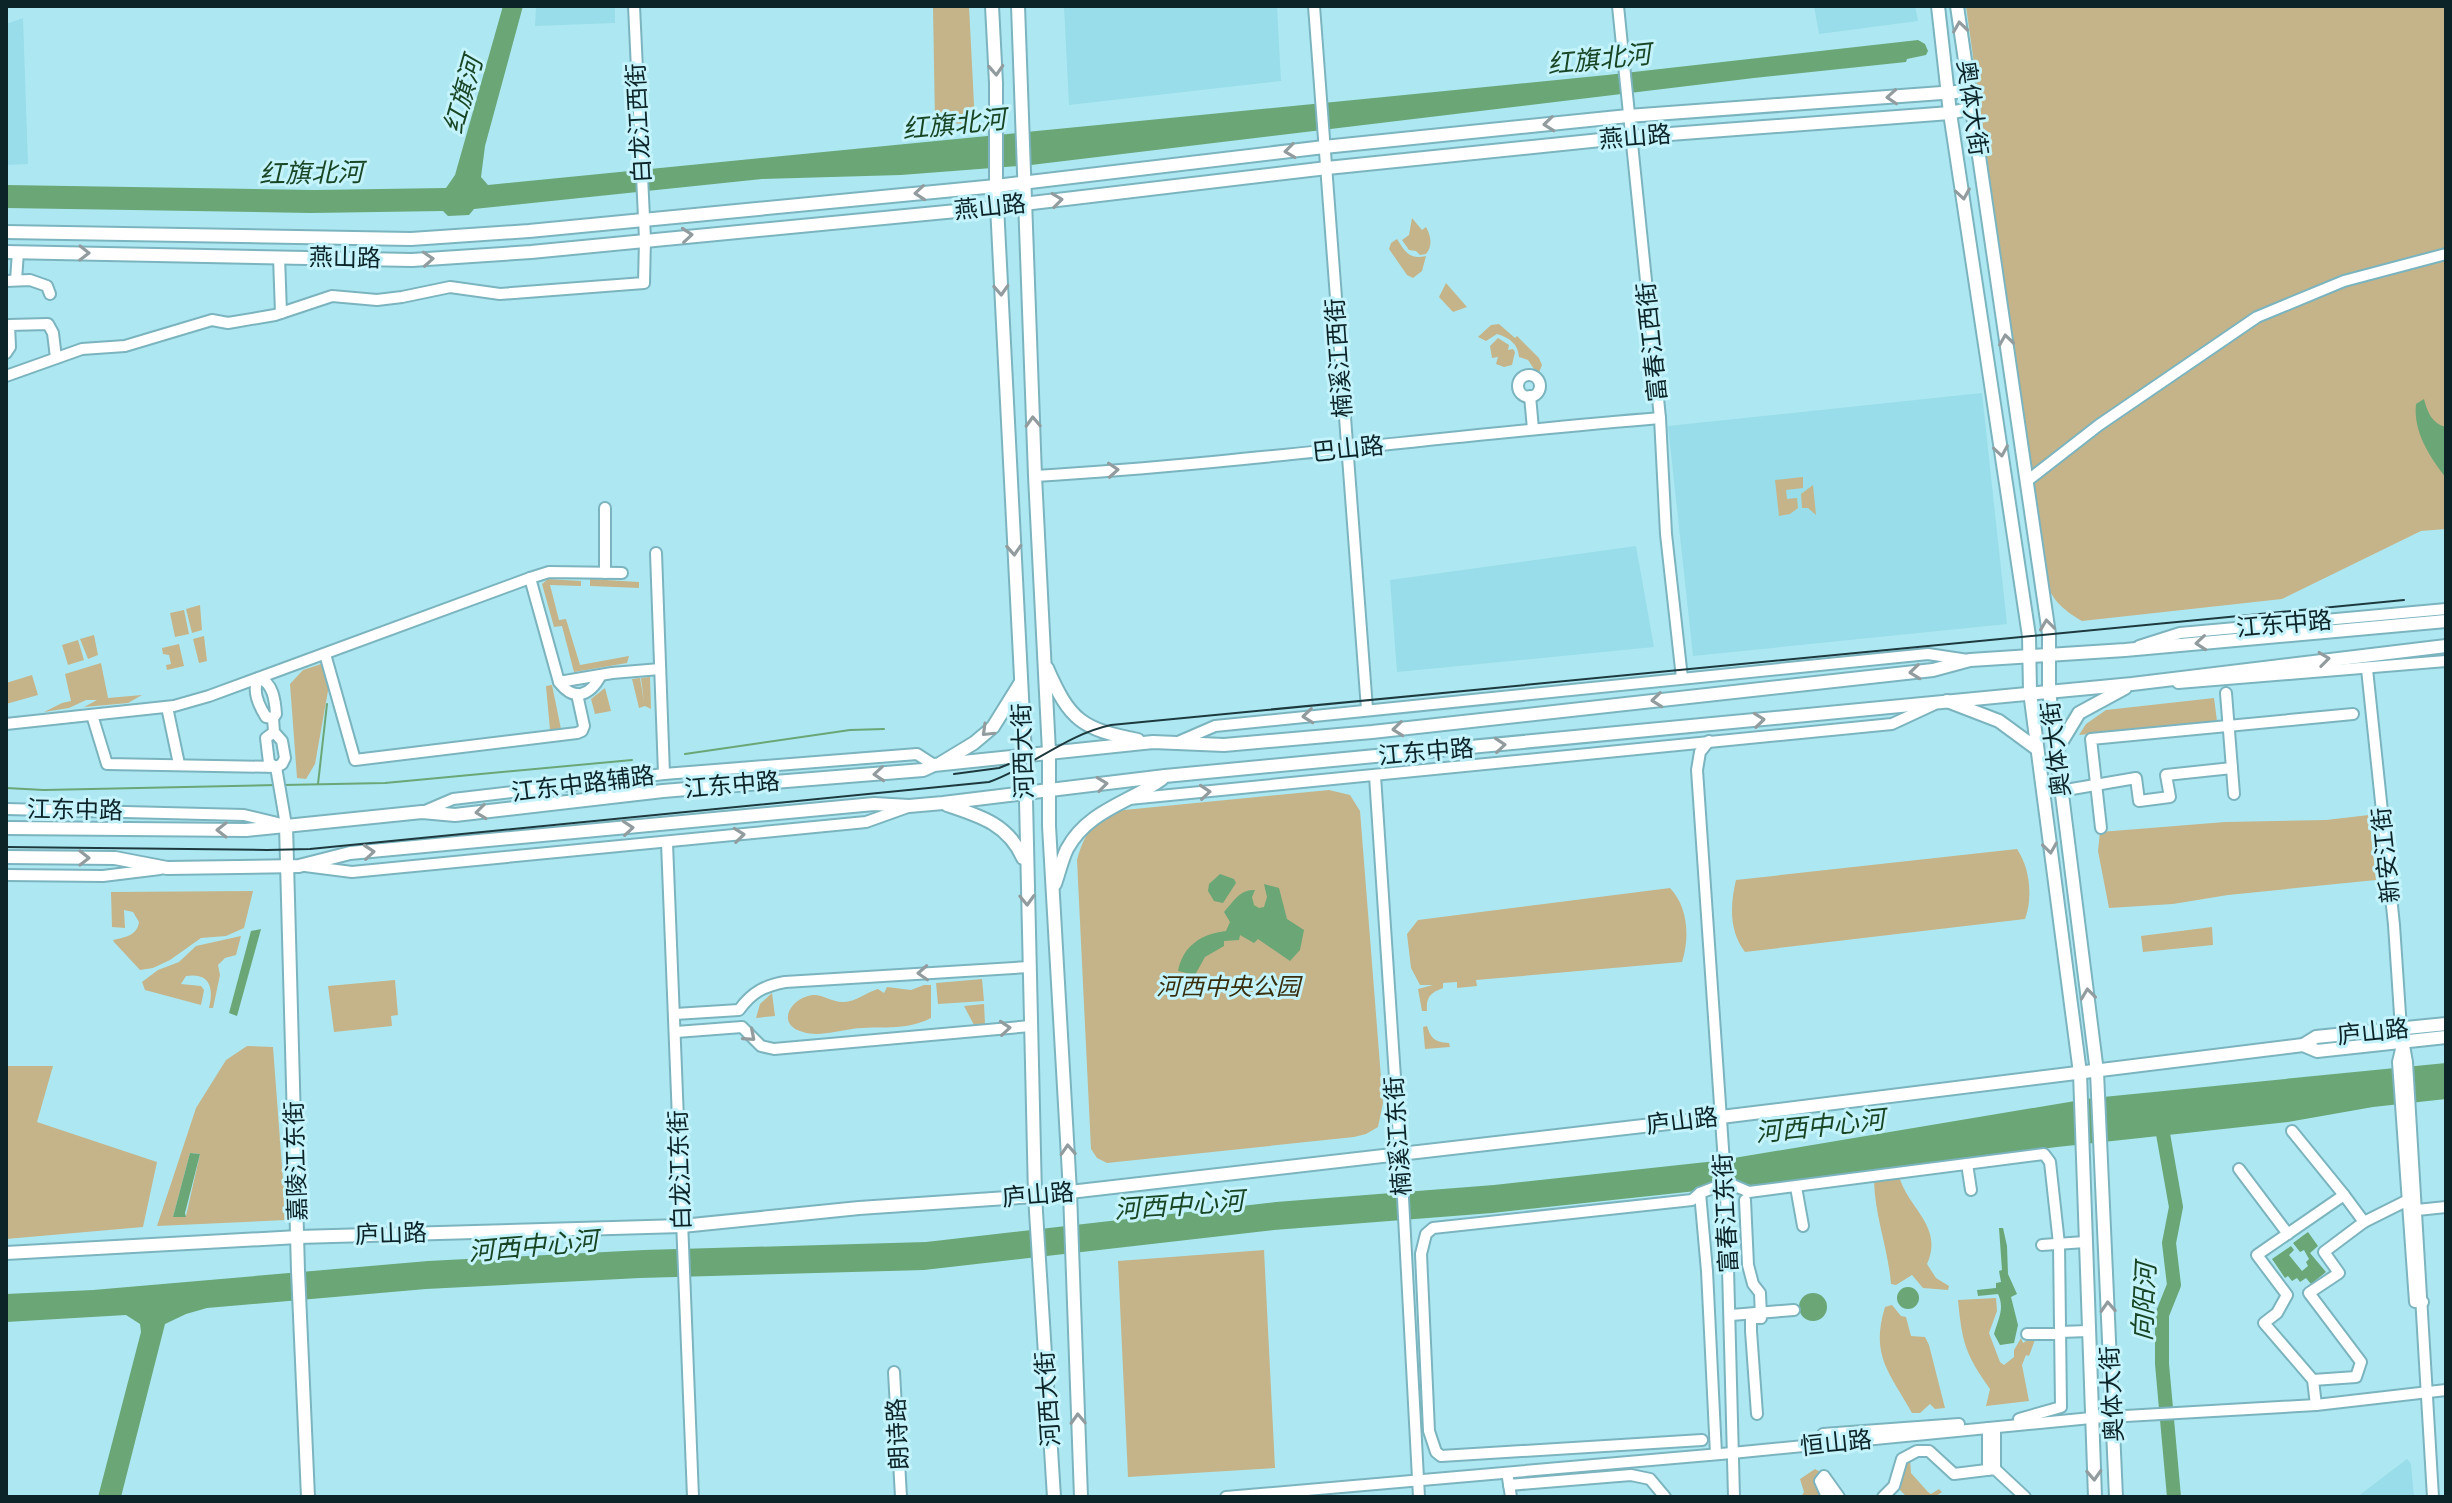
<svg xmlns="http://www.w3.org/2000/svg" width="2452" height="1503" font-family="'Crimson Pro','Noto Sans SC',serif">
<style>
.built{fill:#98dde9}
.green{fill:#c5b489;fill-rule:evenodd}
.water{fill:#6aa676}
.lines{fill:none;stroke-linecap:round;stroke-linejoin:round}
.stream{stroke:#6aa676;stroke-width:2}
.river{stroke:#6aa676;stroke-width:14}
.minor-casing{stroke:#7bb4be;stroke-width:14}
.major-casing{stroke:#7bb4be;stroke-width:16}
.minor{stroke:#fff;stroke-width:10}
.major{stroke:#fff;stroke-width:12}
.tram{stroke:#1d393e;stroke-width:2}
.oneway{stroke:#929c9e}
.labels{text-anchor:middle;stroke-width:6;stroke-linejoin:round;paint-order:stroke}
.street-label{font-size:24px;fill:#0c2428;stroke:#c4f3fb}
.park-label{font-size:24px;font-style:italic;fill:#382d0d;stroke:#c4f3fb}
.water-label{font-size:26px;font-style:italic;fill:#184524;stroke:#c4f3fb}
</style>
<rect width="100%" height="100%" fill="#ade8f2"/>
<g class="built">
<path d="M536,6H615V23L535,26Z"/>
<path d="M1064,6H1277L1281,81L1069,105Z"/>
<path d="M1814,6H1915L1918,21L1819,34Z"/>
<path d="M23,18L28,164L6,165V24Z"/>
<path d="M1982,393L2007,624L1693,656L1668,426Z"/>
<path d="M1636,546L1654,647L1397,672L1390,580Z"/>
<path d="M2407,1459L2411,1464L2414,1497H2357Z"/>
</g>
<g class="green">
<path d="M933,6H969L975,124L935,123Z"/>
<path d="M1966,6H2446V529L2421,531L2282,599L2082,621C2063,610 2049,598 2045,576Z"/>
<path d="M1412,218L1422,230L1426,227C1431,236 1433,246 1426,254L1420,255L1416,251L1409,250L1402,240L1409,235Z"/>
<path d="M1397,239C1405,252 1410,260 1426,256L1422,271L1413,278L1407,275L1389,249L1391,243Z"/>
<path d="M1446,283L1467,307L1453,312L1439,297Z"/>
<path d="M1499,324L1515,338L1517,336L1539,358L1542,365L1538,375L1528,360L1519,357C1518,344 1510,338 1497,334L1486,341L1478,337L1491,325Z"/>
<path d="M1498,338L1509,345L1508,350L1513,349L1515,352L1512,365L1504,367L1496,364L1498,357L1492,358L1490,346Z"/>
<path d="M1803,477V488L1786,490L1787,499L1797,498L1798,508L1790,514L1779,516L1775,480Z"/>
<path d="M1813,485L1816,515L1808,508H1802L1801,494Z"/>
<path d="M548,579L581,581V586L550,585L559,620L566,619L580,665L629,656L627,663L574,672L562,626L554,627L542,584Z"/>
<path d="M590,579L639,582V588L590,586Z"/>
<path d="M200,605L202,630L192,633L186,609Z"/>
<path d="M184,610L189,634L175,637L170,613Z"/>
<path d="M94,635L98,655L88,659L80,639Z"/>
<path d="M204,636L207,661L199,663L193,639Z"/>
<path d="M78,640L84,660L68,665L62,645Z"/>
<path d="M179,644L184,666L167,670L166,665L171,664L169,655L163,654L162,648Z"/>
<path d="M327,662L331,674L315,764L306,779L297,778L290,684L303,670Z"/>
<path d="M101,663L108,698L142,695L128,703L84,707L97,700H86L69,708L44,712L62,703L71,701L65,674Z"/>
<path d="M32,675L38,695L6,704V683Z"/>
<path d="M650,677L651,709L645,706L639,708L632,679L640,678L644,702L641,678Z"/>
<path d="M552,685L561,729L550,730L546,686Z"/>
<path d="M605,688L611,711L595,714L591,699Z"/>
<path d="M2214,698L2217,721L2079,735L2086,724L2106,710Z"/>
<path d="M1329,790L1350,795L1360,811L1383,1103L1378,1127L1366,1134L1354,1137L1107,1163L1097,1158L1091,1149L1077,860C1085,830 1095,819 1124,810Z"/>
<path d="M2369,815L2376,880L2228,895L2173,904L2109,908L2098,851L2100,832L2225,822L2326,820Z"/>
<path d="M2017,849C2030,868 2033,898 2025,919L1745,952C1729,931 1730,905 1736,880Z"/>
<path d="M1670,888C1688,907 1690,937 1682,962L1476,980L1477,986L1457,988V982L1443,983V988C1430,993 1426,997 1427,1011H1422L1418,989L1433,985H1420L1411,968L1407,934L1418,920Z"/>
<path d="M253,891L244,928L226,936L201,938L170,960L153,968L140,970L114,942L113,940C125,937 137,936 139,922L133,912L124,910L125,928L112,927L111,892Z"/>
<path d="M2212,927L2213,945L2143,952L2141,936Z"/>
<path d="M241,936L236,955L225,958L218,965L220,975L213,1008H209C214,988 210,972 186,976L181,984L201,986L204,990L201,1005L145,990L142,982L158,970L179,962L196,946Z"/>
<path d="M982,979L984,1001L938,1004L936,983Z"/>
<path d="M395,980L398,1015L391,1016L392,1026L334,1032L328,986Z"/>
<path d="M924,985H931V1018C904,1032 880,1025 852,1029C836,1031 819,1037 803,1032C778,1026 787,1002 808,996C821,992 831,1003 844,1002C855,1002 867,992 878,989L884,993L887,987L911,990Z"/>
<path d="M772,993L775,1016L756,1018L760,1004Z"/>
<path d="M984,1004L985,1024L974,1025L964,1006Z"/>
<path d="M1427,1026C1431,1039 1435,1042 1449,1043L1450,1047L1425,1049L1423,1027Z"/>
<path d="M247,1046L273,1047L286,1220L157,1226L196,1108L226,1060ZM190,1153L200,1154L186,1216L173,1217Z"/>
<path d="M6,1066H53L37,1122L157,1162L143,1227L6,1239Z"/>
<path d="M1899,1176C1908,1209 1944,1226 1927,1264L1936,1278L1949,1286L1948,1290L1923,1288L1912,1275L1896,1285L1891,1284C1888,1248 1875,1217 1874,1181Z"/>
<path d="M1264,1250L1275,1468L1128,1477L1118,1261Z"/>
<path d="M1996,1298L1997,1311L1989,1333L2000,1362L2004,1365L2014,1357V1350L2021,1338L2023,1343L2032,1337H2036L2029,1356L2026,1355L2022,1365L2029,1401L1986,1406L1990,1389C1965,1354 1962,1342 1958,1300Z"/>
<path d="M1892,1305L1901,1316L1906,1317L1911,1336L1925,1337L1929,1345L1945,1408L1935,1409L1930,1404L1920,1413H1912C1890,1373 1870,1356 1885,1307Z"/>
<path d="M1910,1458L1911,1473L1928,1492L1931,1494L1939,1489L1942,1492L1935,1497H1907L1896,1486L1900,1467Z"/>
<path d="M1815,1469L1824,1474L1825,1497H1801L1804,1492L1800,1479Z"/>
</g>
<g class="water">
<path d="M503,6H523L485,146L481,177L488,185L1607,75L1918,40L1925,44L1928,51L1926,55L1907,59L1906,62L1754,78L1031,165L901,175L762,179L474,209L469,215L448,216L443,211L311,213L6,208V185L314,190L446,188L455,175Z"/>
<path d="M2424,399C2427,411 2432,424 2446,427V478C2429,456 2413,431 2416,404Z"/>
<path d="M1220,874L1234,879L1236,883L1223,903L1214,901L1208,891L1209,884Z"/>
<path d="M1264,884L1279,888L1287,919L1304,930L1300,950L1290,961L1258,939L1254,943L1240,935L1239,940L1224,941V946L1205,957L1195,975L1178,971C1183,945 1202,934 1226,931L1230,922L1224,912C1234,901 1240,889 1255,890L1252,897L1254,905L1259,908L1264,907L1267,897Z"/>
<path d="M261,929L237,1016L229,1013L251,931Z"/>
<path d="M2446,1063V1099L2373,1107L2288,1122L2057,1147L1780,1182L1492,1213L1274,1230L924,1270L640,1278L426,1289L207,1308L186,1314L165,1324L121,1497H98L141,1332L140,1324L126,1315L6,1322V1294L93,1290L428,1261L644,1250L926,1242L1276,1202L1494,1185L1716,1161L2093,1098Z"/>
<path d="M190,1153L200,1154L185,1213L186,1217H173Z"/>
<path d="M1999,1228H2003L2007,1246L2008,1274L2017,1294L2011,1297L2018,1325L2014,1343L2000,1345L1994,1334C1998,1319 2005,1309 1998,1294L1978,1296L1977,1290L1996,1288V1283L2001,1282L1999,1271L2002,1270Z"/>
<path d="M2308,1232L2318,1246L2310,1253L2326,1272L2311,1284L2306,1278L2300,1282L2297,1278L2292,1281L2288,1276L2285,1278L2272,1259L2291,1246L2294,1250L2289,1255L2302,1271L2308,1266L2306,1262L2309,1259L2304,1250L2300,1252L2293,1243Z"/>
<circle cx="1908" cy="1298" r="11"/>
<circle cx="1813" cy="1307" r="14"/>
</g>
<g class="lines">
<g class="stream">
<path d="M685,754L850,730L884,729"/>
<path d="M318,784L327,704"/>
<path d="M283,785L385,783L632,760"/>
<path d="M6,788L44,790L277,785"/>
</g>
<path class="river" d="M2160,1117L2176,1207L2169,1243L2174,1285L2162,1315V1364L2174,1497"/>
<g class="minor-casing">
<g id="minor">
<path d="M1314,6L1367,709"/>
<path d="M1618,6L1660,418L1666,534L1682,678"/>
<path d="M279,257L281,313"/>
<path d="M16,280L18,252"/>
<path d="M6,281L30,280L47,286L50,294"/>
<path d="M6,353L10,347L9,325L48,324L53,333L56,358"/>
<circle cx="1529" cy="386" r="11"/>
<path d="M6,376L82,349L125,346L212,320L228,323L275,315L332,296L377,300L402,297L450,287L500,294L644,283L645,239L634,6"/>
<path d="M1530,396L1533,429"/>
<path d="M1035,476C1244,463 1451,435 1660,418"/>
<path d="M2027,481L2099,425L2257,317L2344,281L2446,254"/>
<path d="M605,508V573"/>
<path d="M656,553L664,774"/>
<path d="M530,578L559,682C574,702 590,696 601,675"/>
<path d="M2139,646L2180,633L2446,609"/>
<path d="M325,654L355,760L577,733L582,731L584,726L577,694"/>
<path d="M2367,669L2394,925L2401,1029L2407,1062L2433,1497"/>
<path d="M259,678C273,683 275,700 276,714L273,718L266,717C259,706 251,690 259,678Z"/>
<path d="M559,682L612,673L660,669"/>
<path d="M2178,683L2446,661"/>
<path d="M2226,693L2234,794"/>
<path d="M167,707L179,764"/>
<path d="M273,718L274,732L282,741L285,758L282,764L276,767L269,763L266,738L274,732"/>
<path d="M6,724L174,706L209,696L530,578L549,572L622,573"/>
<path d="M1709,741L1700,752L1697,770L1726,1192L1734,1497"/>
<path d="M1178,742L1215,726L1928,654L1968,660"/>
<path d="M1375,776L1403,1198L1419,1497"/>
<path d="M2060,791L2136,778L2139,801L2170,797L2166,775L2232,768"/>
<path d="M1129,799L1892,724L1933,705"/>
<path d="M6,809L244,815L286,825L276,767L107,764L92,715"/>
<path d="M425,811L453,799L664,774L917,754L934,765"/>
<path d="M2101,828L2091,739L2353,714"/>
<path d="M667,843L693,1497"/>
<path d="M305,866L352,872L866,822L908,807"/>
<path d="M6,875L103,876L160,869"/>
<path d="M675,1014L739,1010C752,992 764,986 785,982L1029,967"/>
<path d="M676,1032L742,1027L761,1046L774,1049L1031,1026"/>
<path d="M2402,1045L2398,1062L2415,1302H2423"/>
<path d="M2292,1131L2344,1195"/>
<path d="M1967,1164L1971,1190"/>
<path d="M2239,1169L2288,1234"/>
<path d="M1726,1182L1749,1192L2044,1154L2050,1162L2059,1244L2061,1407L2019,1419"/>
<path d="M1796,1187L1803,1226"/>
<path d="M1700,1193L1707,1271L1716,1454"/>
<path d="M1745,1200L1748,1265L1753,1284L1760,1293L1761,1318H1751V1331L1757,1414"/>
<path d="M2417,1210L2446,1207"/>
<path d="M2042,1245L2085,1242"/>
<path d="M1731,1315L1794,1310"/>
<path d="M2060,1332L2088,1331"/>
<path d="M2027,1334H2060"/>
<path d="M894,1372L901,1497"/>
<path d="M2313,1380L2356,1377L2361,1362L2309,1293L2339,1273L2324,1252L2364,1222"/>
<path d="M2316,1405L2313,1380L2264,1323L2277,1313L2287,1295L2257,1255L2344,1195L2364,1222L2408,1200"/>
<path d="M1995,1431V1469"/>
<path d="M1823,1434L1959,1424"/>
<path d="M1702,1440L1441,1456L1436,1452L1429,1431L1421,1254L1426,1234L1433,1228L1692,1200L1700,1193L1726,1183"/>
<path d="M1988,1470V1428"/>
<path d="M1508,1478L1511,1497"/>
<path d="M1509,1485L1631,1475L1650,1479L1665,1497"/>
<path d="M1226,1497L1732,1453L2091,1418L2316,1405L2446,1390"/>
<path d="M1827,1497L1820,1481L1824,1476L1839,1497"/>
<path d="M1883,1497L1894,1486L1902,1459L1917,1451H1929L1954,1474L1995,1469L2025,1497"/>
</g>
</g>
<g class="major-casing">
<g id="major">
<path d="M992,6L996,83V186L1025,756L1035,1196L1054,1497"/>
<path d="M1018,6L1035,476L1049,752V826L1070,1192L1081,1497"/>
<path d="M1938,6L1950,113L2029,636L2030,692L2080,1073L2095,1497"/>
<path d="M1957,6L2049,634V691L2097,1072L2116,1497"/>
<path d="M6,232L411,239L529,231L996,186L1324,147L1628,116L1969,91"/>
<path d="M6,252L412,260L531,252L998,207L1327,168L1630,137L1950,113L1972,108"/>
<path d="M1047,668C1070,721 1082,729 1138,740"/>
<path d="M1947,701L1999,721L2037,749"/>
<path d="M2056,751L2079,713L2125,688"/>
<path d="M941,763L974,743L993,727L1021,682"/>
<path d="M947,805C980,816 1008,824 1023,858"/>
<path d="M286,825L298,1271L308,1497"/>
<path d="M6,828L246,830L422,812L455,815L663,791L923,770L934,765L1153,742L1224,745L1372,732L1933,670L1970,660L2125,650L2446,621"/>
<path d="M6,857L115,858L167,868L299,866L350,853L874,804L909,806L943,803L1165,776L2132,684L2446,646"/>
<path d="M1055,884C1059,873 1062,859 1067,849C1088,810 1129,803 1162,779"/>
<path d="M2303,1045L2317,1051L2446,1037"/>
<path d="M6,1253L298,1237L682,1226L859,1208L1035,1196L1721,1117L2303,1045L2316,1037L2446,1024"/>
</g>
</g>
<use href="#minor" class="minor"/>
<use href="#major" class="major"/>
<g class="tram">
<path d="M954,774L999,768L1009,764"/>
<path d="M6,847L267,850L310,849L989,782C1032,767 1065,735 1111,725L2404,600"/>
</g>
</g>
<defs><path id="oneway-chevron" d="M-2-3.5L2.5 0L-2 3.5" fill="none" stroke-width="1.6" stroke-linecap="round" stroke-linejoin="round" transform="scale(2)"/></defs>
<g class="oneway">
<use href="#oneway-chevron" transform="translate(1960 27) rotate(-98)"/>
<use href="#oneway-chevron" transform="translate(996 70) rotate(87)"/>
<use href="#oneway-chevron" transform="translate(1892 97) rotate(176)"/>
<use href="#oneway-chevron" transform="translate(1549 124) rotate(174)"/>
<use href="#oneway-chevron" transform="translate(1290 151) rotate(173)"/>
<use href="#oneway-chevron" transform="translate(920 193) rotate(175)"/>
<use href="#oneway-chevron" transform="translate(1963 194) rotate(81)"/>
<use href="#oneway-chevron" transform="translate(1057 200) rotate(-7)"/>
<use href="#oneway-chevron" transform="translate(687 235) rotate(-5)"/>
<use href="#oneway-chevron" transform="translate(84 253) rotate(1)"/>
<use href="#oneway-chevron" transform="translate(428 259) rotate(-4)"/>
<use href="#oneway-chevron" transform="translate(1001 290) rotate(87)"/>
<use href="#oneway-chevron" transform="translate(2006 340) rotate(-98)"/>
<use href="#oneway-chevron" transform="translate(1033 422) rotate(-92)"/>
<use href="#oneway-chevron" transform="translate(2001 451) rotate(81)"/>
<use href="#oneway-chevron" transform="translate(1113 470) rotate(-4)"/>
<use href="#oneway-chevron" transform="translate(1014 550) rotate(87)"/>
<use href="#oneway-chevron" transform="translate(2047 625) rotate(-97)"/>
<use href="#oneway-chevron" transform="translate(2201 643) rotate(175)"/>
<use href="#oneway-chevron" transform="translate(2324 659) rotate(-7)"/>
<use href="#oneway-chevron" transform="translate(1915 672) rotate(174)"/>
<use href="#oneway-chevron" transform="translate(1657 700) rotate(174)"/>
<use href="#oneway-chevron" transform="translate(1308 716) rotate(174)"/>
<use href="#oneway-chevron" transform="translate(1759 720) rotate(-6)"/>
<use href="#oneway-chevron" transform="translate(1398 729) rotate(174)"/>
<use href="#oneway-chevron" transform="translate(987 731) rotate(136)"/>
<use href="#oneway-chevron" transform="translate(1500 745) rotate(-5)"/>
<use href="#oneway-chevron" transform="translate(879 774) rotate(175)"/>
<use href="#oneway-chevron" transform="translate(1102 784) rotate(-7)"/>
<use href="#oneway-chevron" transform="translate(1205 792) rotate(-5)"/>
<use href="#oneway-chevron" transform="translate(481 812) rotate(173)"/>
<use href="#oneway-chevron" transform="translate(628 828) rotate(-5)"/>
<use href="#oneway-chevron" transform="translate(222 830) rotate(-180)"/>
<use href="#oneway-chevron" transform="translate(739 835) rotate(-6)"/>
<use href="#oneway-chevron" transform="translate(2050 848) rotate(82)"/>
<use href="#oneway-chevron" transform="translate(369 852) rotate(-5)"/>
<use href="#oneway-chevron" transform="translate(84 858)"/>
<use href="#oneway-chevron" transform="translate(1027 900) rotate(88)"/>
<use href="#oneway-chevron" transform="translate(923 973) rotate(177)"/>
<use href="#oneway-chevron" transform="translate(2088 994) rotate(-97)"/>
<use href="#oneway-chevron" transform="translate(1005 1028) rotate(-5)"/>
<use href="#oneway-chevron" transform="translate(750 1036) rotate(41)"/>
<use href="#oneway-chevron" transform="translate(1068 1150) rotate(-93)"/>
<use href="#oneway-chevron" transform="translate(2108 1307) rotate(-93)"/>
<use href="#oneway-chevron" transform="translate(1078 1419) rotate(-92)"/>
<use href="#oneway-chevron" transform="translate(2094 1475) rotate(87)"/>
</g>
<g class="labels">
<g class="street-label">
<text transform="translate(1972 108) rotate(82)" y="8">奥体大街</text>
<text transform="translate(639 123) rotate(-93)" y="8">白龙江西街</text>
<text transform="translate(1635 137) rotate(-5)" y="8">燕山路</text>
<text transform="translate(990 207) rotate(-6)" y="8">燕山路</text>
<text transform="translate(345 258) rotate(1)" y="8">燕山路</text>
<text transform="translate(1652 342) rotate(-96)" y="8">富春江西街</text>
<text transform="translate(1339 358) rotate(-94)" y="8">楠溪江西街</text>
<text transform="translate(1348 449) rotate(-6)" y="8">巴山路</text>
<text transform="translate(2284 624) rotate(-5)" y="8">江东中路</text>
<text transform="translate(2056 749) rotate(-97)" y="8">奥体大街</text>
<text transform="translate(1023 751) rotate(-92)" y="8">河西大街</text>
<text transform="translate(1426 752) rotate(-5)" y="8">江东中路</text>
<text transform="translate(583 784) rotate(-7)" y="8">江东中路辅路</text>
<text transform="translate(732 785) rotate(-5)" y="8">江东中路</text>
<text transform="translate(75 810) rotate(1)" y="8">江东中路</text>
<text transform="translate(2386 855) rotate(-96)" y="8">新安江街</text>
<text transform="translate(2373 1032) rotate(-6)" y="8">庐山路</text>
<text transform="translate(1682 1121) rotate(-7)" y="8">庐山路</text>
<text transform="translate(1398 1136) rotate(-94)" y="8">楠溪江东街</text>
<text transform="translate(296 1161) rotate(-92)" y="8">嘉陵江东街</text>
<text transform="translate(680 1170) rotate(-92)" y="8">白龙江东街</text>
<text transform="translate(1038 1195) rotate(-5)" y="8">庐山路</text>
<text transform="translate(1726 1213) rotate(-93)" y="8">富春江东街</text>
<text transform="translate(391 1234) rotate(-2)" y="8">庐山路</text>
<text transform="translate(2112 1394) rotate(-93)" y="8">奥体大街</text>
<text transform="translate(1048 1399) rotate(-94)" y="8">河西大街</text>
<text transform="translate(898 1434) rotate(-93)" y="8">朗诗路</text>
<text transform="translate(1836 1443) rotate(-6)" y="8">恒山路</text>
</g>
<g class="park-label">
<text x="1228" y="995">河西中央公园</text>
</g>
<g class="water-label">
<text transform="translate(1599 59) rotate(-6)" y="9">红旗北河</text>
<text transform="translate(463 95) rotate(-74)" y="9">红旗河</text>
<text transform="translate(954 124) rotate(-6)" y="9">红旗北河</text>
<text transform="translate(311 173) rotate(-1)" y="9">红旗北河</text>
<text transform="translate(1820 1126) rotate(-6)" y="9">河西中心河</text>
<text transform="translate(1179 1205) rotate(-4)" y="9">河西中心河</text>
<text transform="translate(533 1246) rotate(-5)" y="9">河西中心河</text>
<text transform="translate(2144 1302) rotate(-87)" y="9">向阳河</text>
</g>
</g>
<rect width="2452" height="1503" fill="none" stroke="#0c2428" stroke-width="16"/>
</svg>
